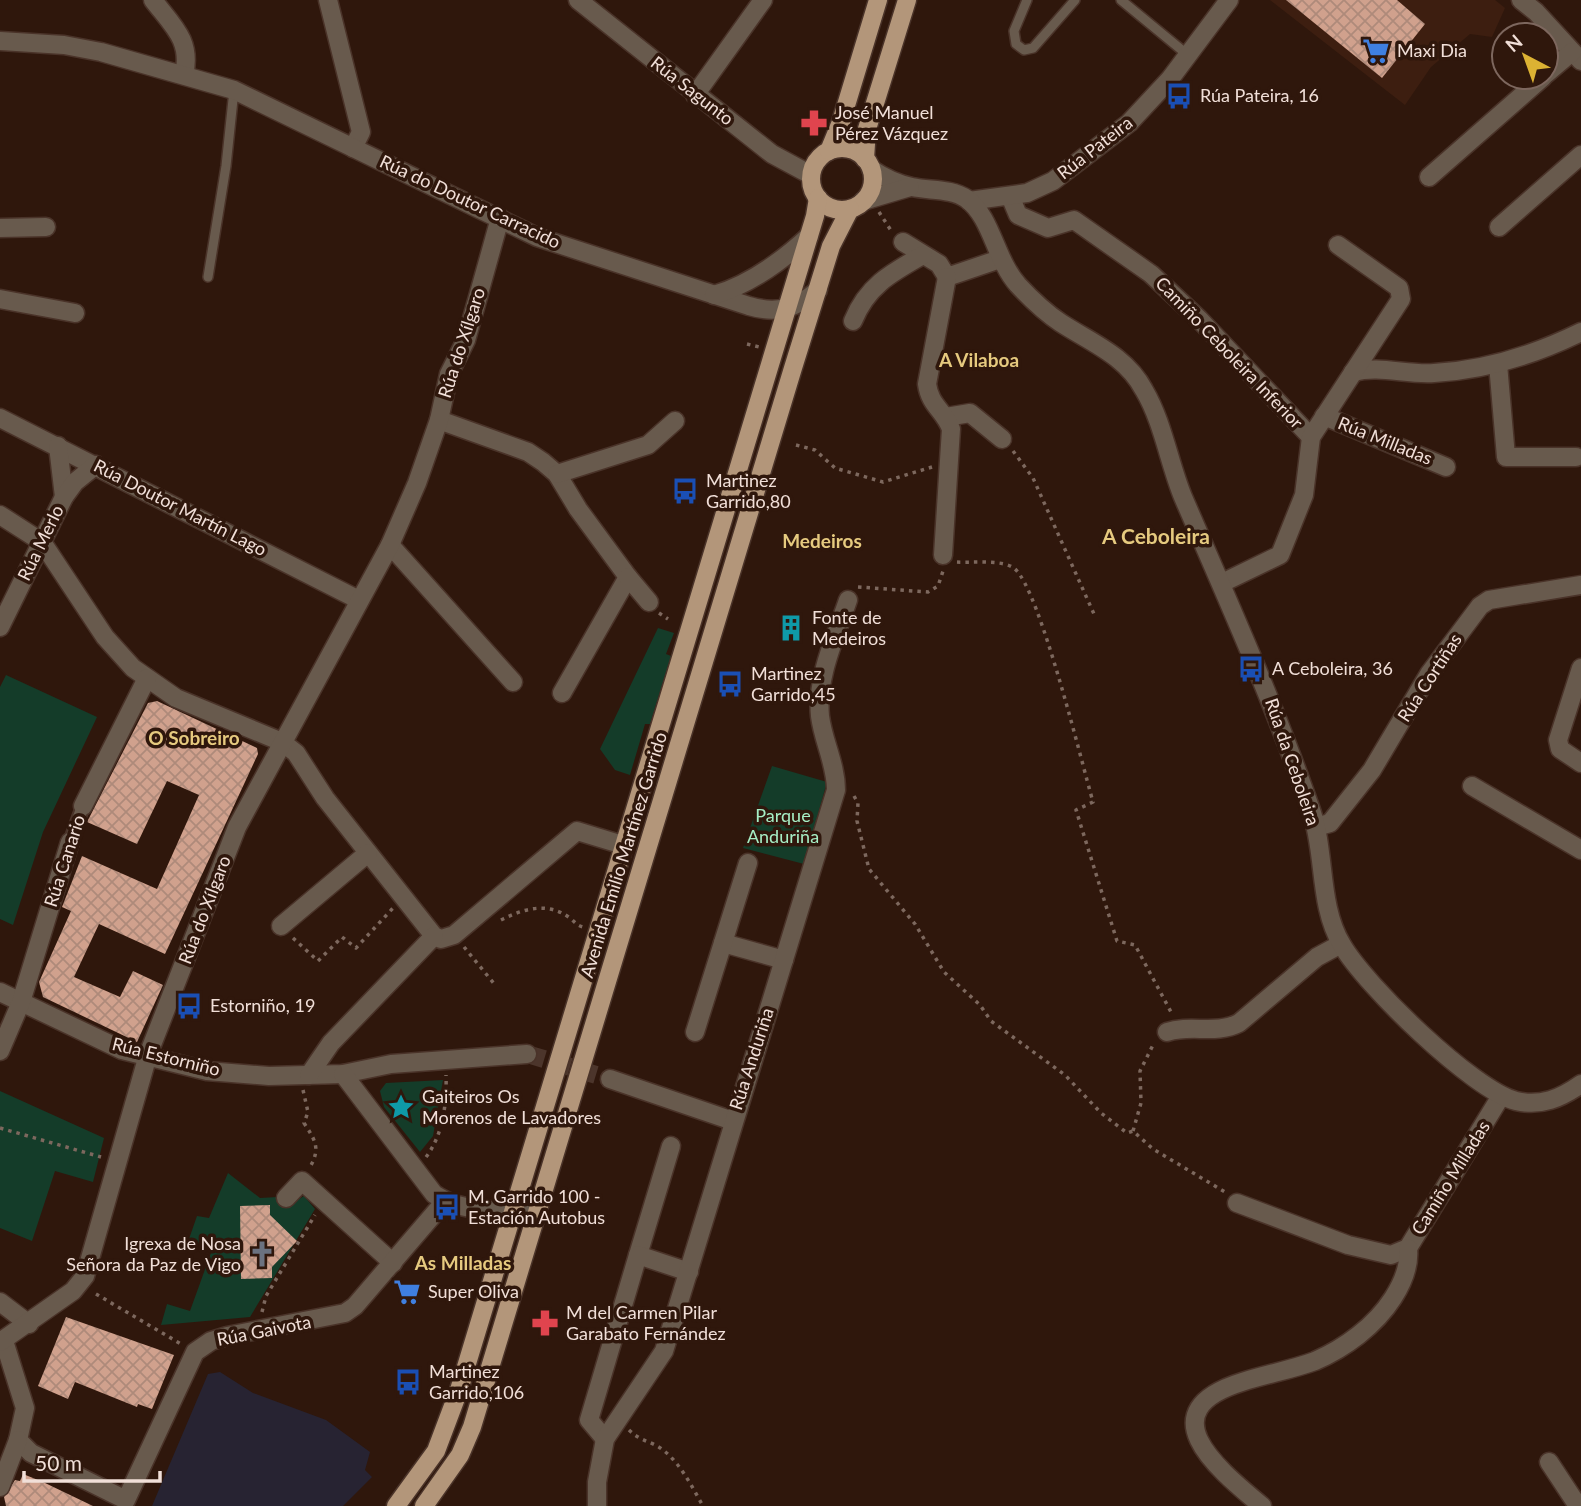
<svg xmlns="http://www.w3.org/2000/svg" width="1581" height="1506" font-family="Lato,sans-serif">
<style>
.built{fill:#3d1e10}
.education{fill:#272332}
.park{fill:#143c29}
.building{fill:url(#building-cross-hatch)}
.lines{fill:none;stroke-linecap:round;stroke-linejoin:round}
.minor-tunnel{stroke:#4c352b;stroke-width:18;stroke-dasharray:18 9;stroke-linecap:butt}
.service-casing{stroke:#4a3329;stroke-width:12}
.pedestrian-casing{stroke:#4a3329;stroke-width:16}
.minor-casing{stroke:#4a3329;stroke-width:21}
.tertiary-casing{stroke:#4a3329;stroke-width:21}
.primary-casing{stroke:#4a3329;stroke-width:21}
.path{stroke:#7d685e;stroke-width:3.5;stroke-dasharray:3.5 5;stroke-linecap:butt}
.service{stroke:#685a4d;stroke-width:9}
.pedestrian{stroke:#685a4d;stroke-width:12}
.minor{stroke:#685a4d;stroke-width:18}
.tertiary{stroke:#685a4d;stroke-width:18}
.primary{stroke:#b3967a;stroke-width:18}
.labels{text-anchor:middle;stroke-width:7;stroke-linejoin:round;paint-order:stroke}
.poi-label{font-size:18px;fill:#f1dfd8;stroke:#2f170c;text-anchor:start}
.street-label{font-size:18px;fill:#f1dfd8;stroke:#2f170c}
.park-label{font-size:18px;fill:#a6eec5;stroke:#2f170c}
.neighbourhood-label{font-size:19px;font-weight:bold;fill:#e6ca7f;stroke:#2f170c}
.quarter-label{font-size:21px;font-weight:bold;fill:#e6ca7f;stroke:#2f170c}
</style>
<defs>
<pattern id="building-cross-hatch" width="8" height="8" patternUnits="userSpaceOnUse" patternTransform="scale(1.75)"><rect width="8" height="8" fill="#d0a18d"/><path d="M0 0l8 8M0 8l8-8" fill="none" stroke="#ae8a7a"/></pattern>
</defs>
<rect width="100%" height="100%" fill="#2f170c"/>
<path class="built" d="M1270,0H1495L1505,8L1492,37L1470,34L1431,67L1405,105Z"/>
<path class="education" d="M220,1372L253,1393L326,1420L370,1452L365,1470L372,1477L343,1506H152L208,1374Z"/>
<g class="park">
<path d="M658,628L674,633L666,654L671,656L650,724H645L630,775L615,770L600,749Z"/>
<path d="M6,675L97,717L43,832L13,925L0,919V687Z"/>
<path d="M772,766L827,782L804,864L743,848Z"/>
<path d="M443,1080L433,1136L420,1152L384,1107L380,1091L386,1083Z"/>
<path d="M0,1091L104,1138L93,1182L55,1171L32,1241L0,1228Z"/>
<path d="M228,1173L260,1198L278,1197L288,1206L304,1196L315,1209L250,1317L161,1325L167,1304L190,1311L212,1250L189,1239L197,1216L209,1218Z"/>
</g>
<g class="building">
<path d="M1286,0H1397L1425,24L1382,78Z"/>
<path d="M157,701L257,748L258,754L165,954L99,924L74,977L120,997L133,971L163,985L137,1042L43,997L39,982L71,911L62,907L82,856L157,889L199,795L167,781L137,844L87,822L148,703Z"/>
<path d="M270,1205V1215L297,1241L272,1267V1278L241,1279L240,1206Z"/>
<path d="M66,1317L174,1355L152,1409L138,1404L137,1407L75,1382L68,1399L38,1386Z"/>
<path d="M23,1474L43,1482L93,1506H6L4,1497L15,1480L20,1481Z"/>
</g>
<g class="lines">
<path class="minor-tunnel" d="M527,1054L610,1079"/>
<g class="service-casing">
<g id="service">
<path d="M1027,0L1014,31L1016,44L1024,50L1033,48L1075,0"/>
<path d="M1121,0L1189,56"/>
<path d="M208,277L226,166L234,90"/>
</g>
</g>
<g class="pedestrian-casing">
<path id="pedestrian" d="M70,842L83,806"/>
</g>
<g class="minor-casing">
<g id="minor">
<path d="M153,0C173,26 192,41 184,75"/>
<path d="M328,0L361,132L353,148"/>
<path d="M578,0L772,154L811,175"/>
<path d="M1521,0L1536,12L1581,61"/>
<path d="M0,41L64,45L101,52L234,90L537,237L749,306C776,314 796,309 818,290"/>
<path d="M1546,74L1572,52"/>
<path d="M695,95L763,0"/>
<path d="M1429,177L1543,77"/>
<path d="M1010,196L1018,215L1048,228L1074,220L1151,274L1199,319L1311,437"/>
<path d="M969,201L1027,193L1053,181L1129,123L1170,79L1229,0"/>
<path d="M1499,227L1581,155"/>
<path d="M0,228L46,227"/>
<path d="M903,242L939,264L947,277L1000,259"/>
<path d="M714,295C749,285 783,260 809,236"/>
<path d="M0,299L75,313"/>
<path d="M853,321C867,286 891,273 923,255"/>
<path d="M1498,364L1506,457H1576"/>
<path d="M1353,372C1380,365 1406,375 1434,373C1487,370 1534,355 1581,332"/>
<path d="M1324,416L1446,467"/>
<path d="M946,417L970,413L1002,439"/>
<path d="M0,418L359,600"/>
<path d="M439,420L528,452L543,462L557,474L578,509L628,577L562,693"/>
<path d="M58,446L64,497"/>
<path d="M557,474L648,445L675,421"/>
<path d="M0,515L42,542L105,637L133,668L176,698L282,742L296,753L325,798L434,936L441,939L454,935L577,831L623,845"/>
<path d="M390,545L513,682"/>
<path d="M943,555L951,429C944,410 930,406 927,384L947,277"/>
<path d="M628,577L649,602"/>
<path d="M1222,583L1280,555L1304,495L1311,437L1401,299L1399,288L1338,245"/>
<path d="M0,627L64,497L75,482L96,465"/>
<path d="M1581,668L1558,740L1560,749L1581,763"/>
<path d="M1472,786L1581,850"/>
<path d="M83,806L147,678"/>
<path d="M1316,827L1330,823L1372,770L1429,674L1480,606L1489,600L1581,585"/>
<path d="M281,926L368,853"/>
<path d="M723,943L784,960"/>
<path d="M0,992L122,1050L207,1071L269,1076L343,1074L391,1064L527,1054"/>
<path d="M695,1032L748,863"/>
<path d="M1167,1032C1191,1024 1216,1035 1239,1023L1317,957L1341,944"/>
<path d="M0,1051L21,1002L70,842"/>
<path d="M343,1074L434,1194C463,1214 506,1212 539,1205"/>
<path d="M309,1075L331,1043L434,936"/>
<path d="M610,1079L733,1121"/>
<path d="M286,1198L302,1181L393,1263"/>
<path d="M1237,1203L1348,1245L1391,1255L1408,1248L1501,1096"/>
<path d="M638,1255L671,1146"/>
<path d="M0,1302L29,1324"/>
<path d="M4,1341L25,1408L18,1440L31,1453L126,1500L195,1352L211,1341L227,1336L345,1313L355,1306L445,1201"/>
<path d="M0,1342L73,1291L85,1276L148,1055L237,827L390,545L417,483L439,420L449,374L466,340L500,218"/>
<path d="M605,1439L589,1420L638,1255L689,1272"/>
<path d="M1549,1462L1578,1506"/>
<path d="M0,1487L18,1440"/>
<path d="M597,1506V1482L605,1439L664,1351L836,790C836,764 823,741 820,716C816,677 836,636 848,600"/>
<path d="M1262,1506C1219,1470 1146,1412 1242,1382C1266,1374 1291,1370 1315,1361C1345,1348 1375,1326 1393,1298C1402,1284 1410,1266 1408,1248"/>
</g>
</g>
<g class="tertiary-casing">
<g id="tertiary">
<path d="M871,169C883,177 897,184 912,187C930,191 951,188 967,199C992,218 995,259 1018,285C1031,299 1046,313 1061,323C1092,343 1126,356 1144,390C1163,422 1169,463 1183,497C1228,601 1274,703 1311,810C1326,853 1318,905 1342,945C1365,985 1473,1090 1516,1101C1541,1107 1561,1098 1581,1084"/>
<path d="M863,201L910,187"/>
</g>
</g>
<g class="primary-casing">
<g id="primary">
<circle cx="842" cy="179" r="31"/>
<path d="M829,151L841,122L878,0"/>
<path d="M865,159L867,129L907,0"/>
<path d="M396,1506L436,1451L459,1390L815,216L818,198"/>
<path d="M424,1506L460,1455L472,1427L793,368L831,246L850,209"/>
</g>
</g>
<g class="path">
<path d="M879,212L892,232"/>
<path d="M747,344L759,347"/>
<path d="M796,445L815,450L835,468L883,482L932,467"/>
<path d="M1013,451L1033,478L1094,614"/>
<path d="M957,562C972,563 1004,559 1015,569C1040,591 1081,760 1093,802L1076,810L1117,941L1135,945L1171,1012"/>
<path d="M858,587L928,592L938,586L943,571"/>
<path d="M659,613L668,619"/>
<path d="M854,796L858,803L857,821L869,869L915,924L944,972L980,1005L991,1021L1065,1075L1101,1113L1127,1133L1133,1131L1153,1149L1225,1192"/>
<path d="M501,920C523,909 547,901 570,918C575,922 576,925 583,927"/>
<path d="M293,938L318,961L342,937L356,948L393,908"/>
<path d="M464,947L496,986"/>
<path d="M303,1090L308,1112L304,1123C315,1140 321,1148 310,1167"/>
<path d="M0,1128L101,1157"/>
<path d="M1133,1131L1141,1103L1140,1071L1154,1043"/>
<path d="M426,1157C443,1135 447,1103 446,1075"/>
<path d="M96,1294L181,1344"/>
<path d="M262,1312L266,1296L315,1215"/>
<path d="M629,1430C641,1442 652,1441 663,1450C681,1464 692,1487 703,1506"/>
</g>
<use href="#service" class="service"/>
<use href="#pedestrian" class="pedestrian"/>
<use href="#minor" class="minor"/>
<use href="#tertiary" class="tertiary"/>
<use href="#primary" class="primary"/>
</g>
<defs>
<g id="supermarket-bare" transform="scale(2.1)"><path d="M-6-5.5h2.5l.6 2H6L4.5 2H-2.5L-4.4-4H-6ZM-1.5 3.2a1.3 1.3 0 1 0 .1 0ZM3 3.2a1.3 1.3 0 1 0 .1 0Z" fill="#3f7fe0" stroke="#2f170c" stroke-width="2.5" paint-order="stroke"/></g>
<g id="bus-bare" transform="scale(2.1)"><path d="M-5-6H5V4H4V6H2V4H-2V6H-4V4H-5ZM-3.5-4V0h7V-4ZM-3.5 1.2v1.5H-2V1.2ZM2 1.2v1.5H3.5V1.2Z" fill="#1a4fb4" stroke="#2f170c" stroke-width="2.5" paint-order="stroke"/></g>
<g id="pharmacy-bare" transform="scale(2.1)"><path d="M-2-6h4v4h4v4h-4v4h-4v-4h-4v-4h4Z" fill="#e0444e" stroke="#2f170c" stroke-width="2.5" paint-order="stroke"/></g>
<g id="building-bare" transform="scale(2.1)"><path d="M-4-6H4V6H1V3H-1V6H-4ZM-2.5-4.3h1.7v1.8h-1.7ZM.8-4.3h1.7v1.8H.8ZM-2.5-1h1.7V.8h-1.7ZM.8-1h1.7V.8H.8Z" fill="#0f9aa8" stroke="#2f170c" stroke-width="2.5" paint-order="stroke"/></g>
<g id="sight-bare" transform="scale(2.1)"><path d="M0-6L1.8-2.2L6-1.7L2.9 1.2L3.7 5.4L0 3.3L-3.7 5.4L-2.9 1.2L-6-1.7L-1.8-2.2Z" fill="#0f9aa8" stroke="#2f170c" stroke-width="2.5" paint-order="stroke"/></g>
<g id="church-bare" transform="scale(2.1)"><path d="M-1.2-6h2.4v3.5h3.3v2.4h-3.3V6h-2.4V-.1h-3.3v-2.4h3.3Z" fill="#6b7280" stroke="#2f170c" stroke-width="2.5" paint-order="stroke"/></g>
</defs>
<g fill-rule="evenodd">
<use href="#supermarket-bare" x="1376" y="51"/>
<use href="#bus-bare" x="1179" y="96"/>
<use href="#pharmacy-bare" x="814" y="123"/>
<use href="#bus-bare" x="685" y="491"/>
<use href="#building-bare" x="791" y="628"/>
<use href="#bus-bare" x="1251" y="669"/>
<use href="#bus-bare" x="730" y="684"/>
<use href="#bus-bare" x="189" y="1006"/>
<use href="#sight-bare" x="401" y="1107"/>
<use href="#bus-bare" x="447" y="1207"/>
<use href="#church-bare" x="262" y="1254"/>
<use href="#supermarket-bare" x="407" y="1292"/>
<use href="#pharmacy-bare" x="545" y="1323"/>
<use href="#bus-bare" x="408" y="1382"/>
</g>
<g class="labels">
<g class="poi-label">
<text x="1397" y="57">Maxi Dia</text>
<text x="1200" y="102">Rúa Pateira, 16</text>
<text x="835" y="119">José Manuel<tspan x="835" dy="21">Pérez Vázquez</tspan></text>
<text x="706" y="487">Martinez<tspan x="706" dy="21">Garrido,80</tspan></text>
<text x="812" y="624">Fonte de<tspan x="812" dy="21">Medeiros</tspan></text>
<text x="1272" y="675">A Ceboleira, 36</text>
<text x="751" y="680">Martinez<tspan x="751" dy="21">Garrido,45</tspan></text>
<text x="210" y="1012">Estorniño, 19</text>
<text x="422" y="1103">Gaiteiros Os<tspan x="422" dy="21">Morenos de Lavadores</tspan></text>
<text x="468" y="1203">M. Garrido 100 -<tspan x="468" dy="21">Estación Autobus</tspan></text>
<text x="241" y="1250" text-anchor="end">Igrexa de Nosa<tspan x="241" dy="21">Señora da Paz de Vigo</tspan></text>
<text x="428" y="1298">Super Oliva</text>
<text x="566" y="1319">M del Carmen Pilar<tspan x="566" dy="21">Garabato Fernández</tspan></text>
<text x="429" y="1378">Martinez<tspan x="429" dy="21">Garrido,106</tspan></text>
</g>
<g class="street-label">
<text transform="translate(692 91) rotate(38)" y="6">Rúa Sagunto</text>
<text transform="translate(1095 148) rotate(-38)" y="6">Rúa Pateira</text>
<text transform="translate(470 202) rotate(25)" y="6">Rúa do Doutor Carracido</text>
<text transform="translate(462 343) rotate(-72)" y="6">Rúa do Xílgaro</text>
<text transform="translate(1229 353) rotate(46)" y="6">Camiño Ceboleira Inferior</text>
<text transform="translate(1385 441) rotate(22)" y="6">Rúa Milladas</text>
<text transform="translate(180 508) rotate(27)" y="6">Rúa Doutor Martín Lago</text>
<text transform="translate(41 543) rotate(-64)" y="6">Rúa Merlo</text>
<text transform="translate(1430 678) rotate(-57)" y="6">Rúa Cortiñas</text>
<text transform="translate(1292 762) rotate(71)" y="6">Rúa da Ceboleira</text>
<text transform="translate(624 855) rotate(-73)" y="6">Avenida Emilio Martínez Garrido</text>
<text transform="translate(65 861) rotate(-72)" y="6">Rúa Canario</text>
<text transform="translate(205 910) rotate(-69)" y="6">Rúa do Xílgaro</text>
<text transform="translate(166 1057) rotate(14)" y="6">Rúa Estorniño</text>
<text transform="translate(752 1059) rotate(-72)" y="6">Rúa Anduriña</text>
<text transform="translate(1451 1178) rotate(-58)" y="6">Camiño Milladas</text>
<text transform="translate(264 1331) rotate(-11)" y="6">Rúa Gaivota</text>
</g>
<g class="park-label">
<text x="783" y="822">Parque<tspan x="783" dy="21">Anduriña</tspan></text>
</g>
<g class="neighbourhood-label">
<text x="979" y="367">A Vilaboa</text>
<text x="822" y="548">Medeiros</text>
<text x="194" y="745">O Sobreiro</text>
<text x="463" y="1270">As Milladas</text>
</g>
<g class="quarter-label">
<text x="1156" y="544">A Ceboleira</text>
</g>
</g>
<g transform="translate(1525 56) rotate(319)"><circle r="33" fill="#2f170c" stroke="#7d675e" stroke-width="2"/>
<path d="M0-5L12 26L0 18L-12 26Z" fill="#dcb233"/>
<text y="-10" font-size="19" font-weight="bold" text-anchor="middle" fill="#f1dfd8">N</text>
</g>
<path d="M24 1471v10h136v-10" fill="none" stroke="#f1dfd8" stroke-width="3.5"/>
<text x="35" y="1471" font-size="21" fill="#f1dfd8" stroke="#2f170c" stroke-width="5" paint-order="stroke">50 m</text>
</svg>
